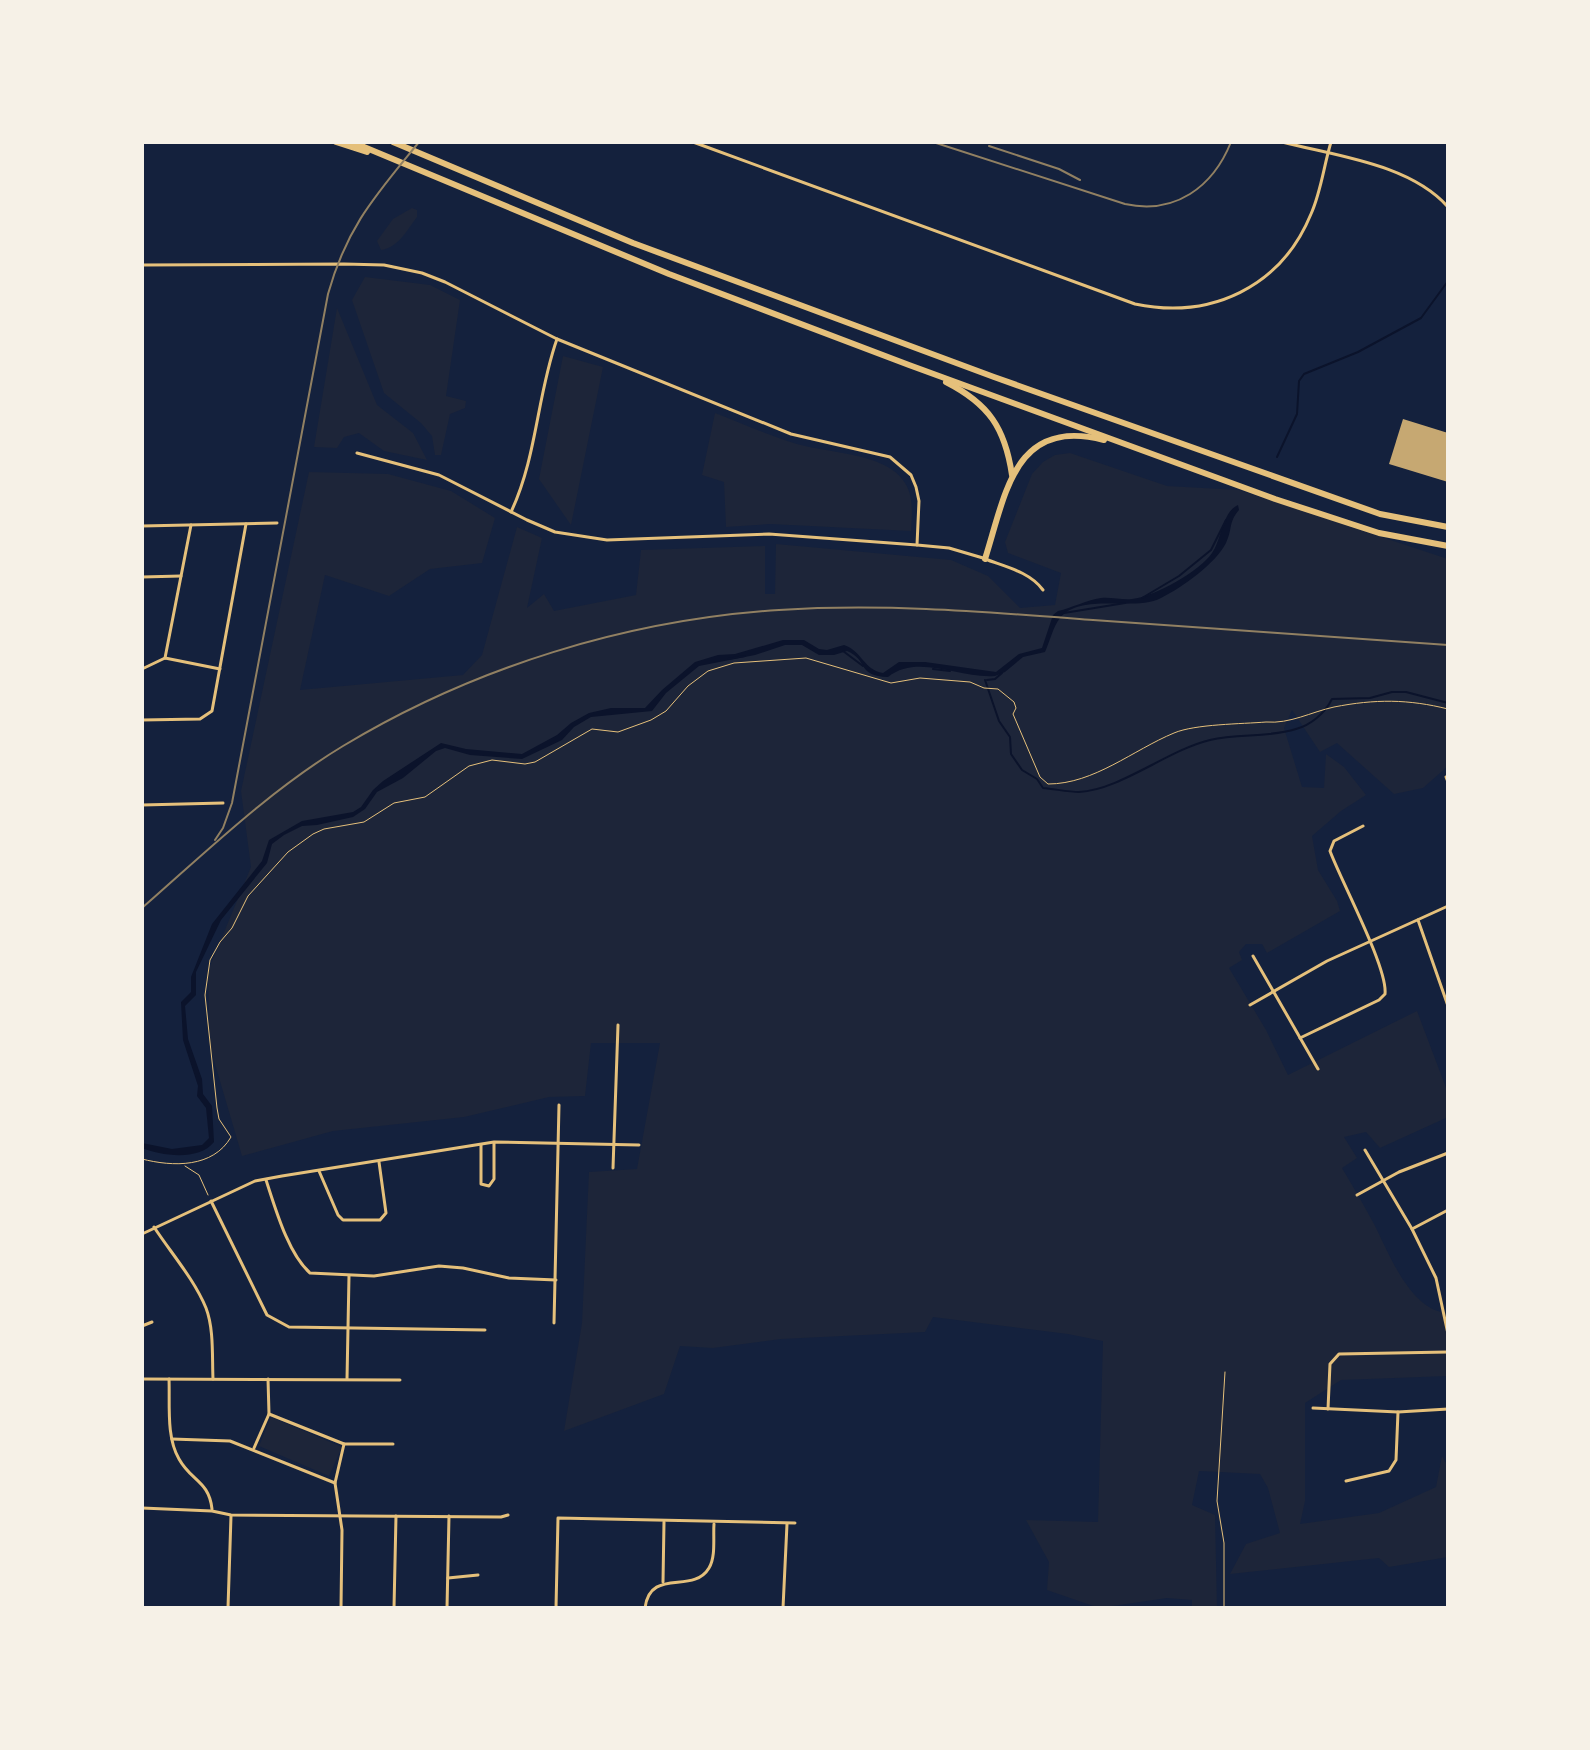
<svg xmlns="http://www.w3.org/2000/svg" width="1590" height="1750" font-family="'Archivo Narrow',sans-serif">
<style>
.green{fill:#1d2539}
.water{fill:#0b132b}
.lines{fill:none;stroke-linecap:round;stroke-linejoin:round}
.stream{stroke:#0b132b;stroke-width:2}
.building{fill:#c6a872}
.path{stroke:#e5c07b;stroke-width:1}
.minor{stroke:#e5c07b;stroke-width:3}
.tertiary{stroke:#e5c07b;stroke-width:3}
.motorway{stroke:#e5c07b;stroke-width:6}
.rail{stroke:#918062;stroke-width:2}
</style>
<rect width="100%" height="100%" fill="#14213d"/>
<g class="green">
<path d="M412,208L417,210V217C407,230 398,248 381,250L377,241L393,219Z"/>
<path d="M365,277L430,285L460,300L446,396L466,401L465,408L450,414L441,455H435L432,436L421,423L384,393L352,300Z"/>
<path d="M337,308L377,405L413,433L427,460L384,451L359,433L344,437L337,448L314,447Z"/>
<path d="M563,356L603,367L571,525L539,479Z"/>
<path d="M715,413C742,423 769,436 797,444C827,453 888,453 905,483C914,497 912,515 911,531L770,524L726,527L724,482L702,475Z"/>
<path d="M1070,453L1167,486L1239,490L1448,559V766L1423,788L1394,794L1337,743L1320,752L1292,710L1284,728L1302,787L1324,788L1326,754L1344,767L1366,795L1341,811L1312,836L1318,870L1337,901L1340,911L1267,953L1262,944H1246L1239,952L1242,960L1229,968L1266,1030L1288,1075L1417,1011L1448,1093V1117L1380,1148L1366,1132L1344,1137L1357,1158L1342,1168C1353,1187 1364,1205 1374,1224C1389,1253 1410,1311 1448,1313V1376L1341,1380L1305,1403V1501L1300,1524L1379,1513L1436,1487L1442,1456L1448,1467V1557L1389,1567L1379,1558L1230,1574L1246,1544L1280,1533L1268,1488L1260,1474L1199,1471L1192,1505L1215,1515L1217,1608H1192V1600L1167,1598L1099,1608L1047,1590L1049,1562L1026,1520L1098,1522L1103,1341L1068,1334L933,1317L925,1332L781,1339L713,1348L680,1346L664,1394L564,1431L582,1323L589,1172L637,1169L660,1043H591L585,1096L549,1097L464,1117L333,1131L242,1156L210,1047L208,971L251,867L241,791L309,472L388,474L451,491L495,518L482,563L430,569L389,596L325,575L300,690L463,675L482,655L517,527L542,538L527,608L544,594L554,611L636,595L641,550L765,546V594H775L776,544L951,560L988,576L1020,608L1055,605L1061,573L1008,553L1005,542L1032,474L1043,462L1055,455Z"/>
<path d="M271,1417L342,1447L329,1476L259,1446Z"/>
</g>
<path class="water" d="M1238,505L1239,510C1228,523 1233,528 1226,543C1215,564 1183,587 1161,598C1134,612 1081,592 1060,618C1053,627 1050,641 1045,652L1023,657L1005,672L995,676C960,679 918,653 888,677C856,676 869,660 847,651L834,655H819L802,645H785L755,655L699,666L666,693L652,711L591,717L574,727L562,740L522,759L470,755L445,748L436,751L403,778L377,792L365,809L353,817L317,825L302,826L284,835L272,844L267,863L221,920L196,972V995L185,1006L188,1039L202,1079L203,1094L212,1106L214,1142C199,1161 162,1156 142,1148V1143L172,1149L202,1145L209,1138L206,1108L197,1096L198,1086L183,1040L181,1002L191,992V977L212,924L262,861L269,840L302,821L353,812L361,807L373,790L383,781L441,743L466,749L522,754L557,735L571,723L589,713L611,708H645L662,690L695,662L718,655L735,654L783,640H804L819,649L827,650L844,645C862,651 864,670 883,673L899,662H925L996,672L1019,654L1042,648L1053,615L1058,611C1072,608 1086,600 1101,598C1111,597 1122,600 1132,599C1154,597 1200,571 1212,553C1222,539 1222,512 1238,505Z"/>
<g class="lines">
<g class="stream">
<path d="M1277,457L1297,414L1299,381L1304,374L1358,352L1421,318L1448,281"/>
<path d="M1142,598L1179,576L1211,550L1226,520"/>
<path d="M1064,613L1125,603"/>
<path d="M843,651L863,666"/>
<path d="M728,659L745,656"/>
<path d="M933,669L950,671"/>
<path d="M985,680L999,721L1010,737L1011,754L1022,770L1037,779L1043,788C1055,789 1068,792 1079,792C1120,790 1168,750 1210,740C1238,733 1268,738 1296,729C1311,725 1325,713 1332,699L1370,698L1392,692H1406L1448,703"/>
<path d="M987,680L995,679L1002,673"/>
</g>
</g>
<path class="building" d="M1403,419L1448,433V482L1389,464Z"/>
<g class="lines">
<g class="path">
<path d="M142,1159C173,1167 213,1168 231,1137L219,1119L217,1108L205,995L210,960L220,942L232,928L248,896L288,852L313,834L324,829L364,822L394,803L425,797L469,766L492,760L525,764L535,762L592,729L618,732L651,720L666,711L688,686L708,671L734,663L806,658L891,683L920,678L970,682L984,688L998,689L1014,702L1016,708L1013,714L1040,777L1048,784C1094,784 1133,750 1174,733C1195,724 1242,724 1266,722C1290,724 1311,712 1334,707C1375,699 1408,699 1448,709"/>
<path d="M185,1166L199,1175L208,1195"/>
<path d="M1224,1608V1543L1217,1501L1225,1372"/>
</g>
<g class="minor">
<path d="M693,142L1135,304C1211,320 1281,287 1311,214C1321,192 1324,165 1331,142"/>
<path d="M357,453L439,475L527,520L555,532L607,540L769,534L917,545"/>
<path d="M511,512C537,457 537,395 557,339"/>
<path d="M142,526L277,523"/>
<path d="M985,559C1006,567 1030,572 1043,590"/>
<path d="M142,577L181,576"/>
<path d="M165,658L191,525"/>
<path d="M142,669L165,658L220,669"/>
<path d="M142,720L200,719L212,711L246,524"/>
<path d="M1446,777L1448,782"/>
<path d="M142,805L223,803"/>
<path d="M1418,920L1448,1006"/>
<path d="M1253,956L1318,1069"/>
<path d="M1250,1005L1327,961L1448,906"/>
<path d="M1300,1038L1379,1000L1385,994C1388,968 1341,881 1330,851L1334,841L1363,826"/>
<path d="M481,1145V1184L489,1186L494,1179V1143"/>
<path d="M1365,1150L1412,1229L1436,1278L1448,1334"/>
<path d="M613,1168L618,1025"/>
<path d="M319,1171L338,1215L343,1220H380L386,1213L379,1162"/>
<path d="M266,1180C275,1207 288,1254 310,1273L374,1276L439,1266L463,1268L509,1278L556,1280"/>
<path d="M1357,1195L1399,1172L1448,1153"/>
<path d="M211,1201L267,1315L289,1327L485,1330"/>
<path d="M154,1227C171,1253 194,1279 206,1308C214,1329 212,1356 213,1379"/>
<path d="M1412,1229L1448,1210"/>
<path d="M142,1234L255,1181L282,1176L494,1142L639,1145"/>
<path d="M554,1323L559,1105"/>
<path d="M142,1326L152,1322"/>
<path d="M142,1379L400,1380"/>
<path d="M169,1379C170,1404 166,1437 179,1459C191,1481 209,1481 212,1509"/>
<path d="M347,1379L349,1276"/>
<path d="M1313,1408L1398,1412L1448,1409"/>
<path d="M1328,1409L1330,1364L1339,1354L1448,1352"/>
<path d="M269,1414L344,1444H393"/>
<path d="M172,1439L230,1441L335,1483"/>
<path d="M254,1448L269,1414L268,1379"/>
<path d="M1346,1481L1389,1471L1396,1460L1398,1412"/>
<path d="M142,1508L212,1511L231,1515L501,1517L508,1515"/>
<path d="M448,1578L478,1575"/>
<path d="M663,1582L664,1522"/>
<path d="M228,1608L231,1516"/>
<path d="M341,1608L342,1530L335,1483L344,1444"/>
<path d="M394,1608L396,1516"/>
<path d="M447,1608L449,1516"/>
<path d="M556,1608L558,1518L795,1523"/>
<path d="M645,1608C650,1567 693,1595 709,1568C716,1557 713,1537 714,1524"/>
<path d="M783,1608L787,1524"/>
</g>
<g class="tertiary">
<path d="M1282,142C1336,156 1410,164 1448,207"/>
<path d="M142,265L344,264L384,265L422,273L445,282L557,339L791,434L890,457L911,475L916,487L919,501L917,545L949,548L983,558"/>
</g>
<g class="motorway">
<path d="M336,142L367,152"/>
<path d="M352,142L669,274L909,365L1275,499L1379,533L1448,546"/>
<path d="M393,142L633,243L994,377L1380,514L1448,527"/>
<path d="M946,382C989,404 1005,428 1012,475"/>
<path d="M985,559C1006,493 1014,417 1104,440"/>
</g>
<g class="rail">
<path d="M933,142L1125,204C1175,215 1213,187 1231,142"/>
<path d="M989,146L1059,169L1080,180"/>
<path d="M215,840L223,828L232,803L328,294C347,226 376,195 419,142"/>
<path d="M142,908C206,852 270,790 343,746C474,667 627,620 779,610C884,603 988,612 1093,620C1211,628 1330,637 1448,645"/>
</g>
</g>
<rect width="1590" height="1750" fill="none" stroke="#f6f1e7" stroke-width="288"/>
</svg>
